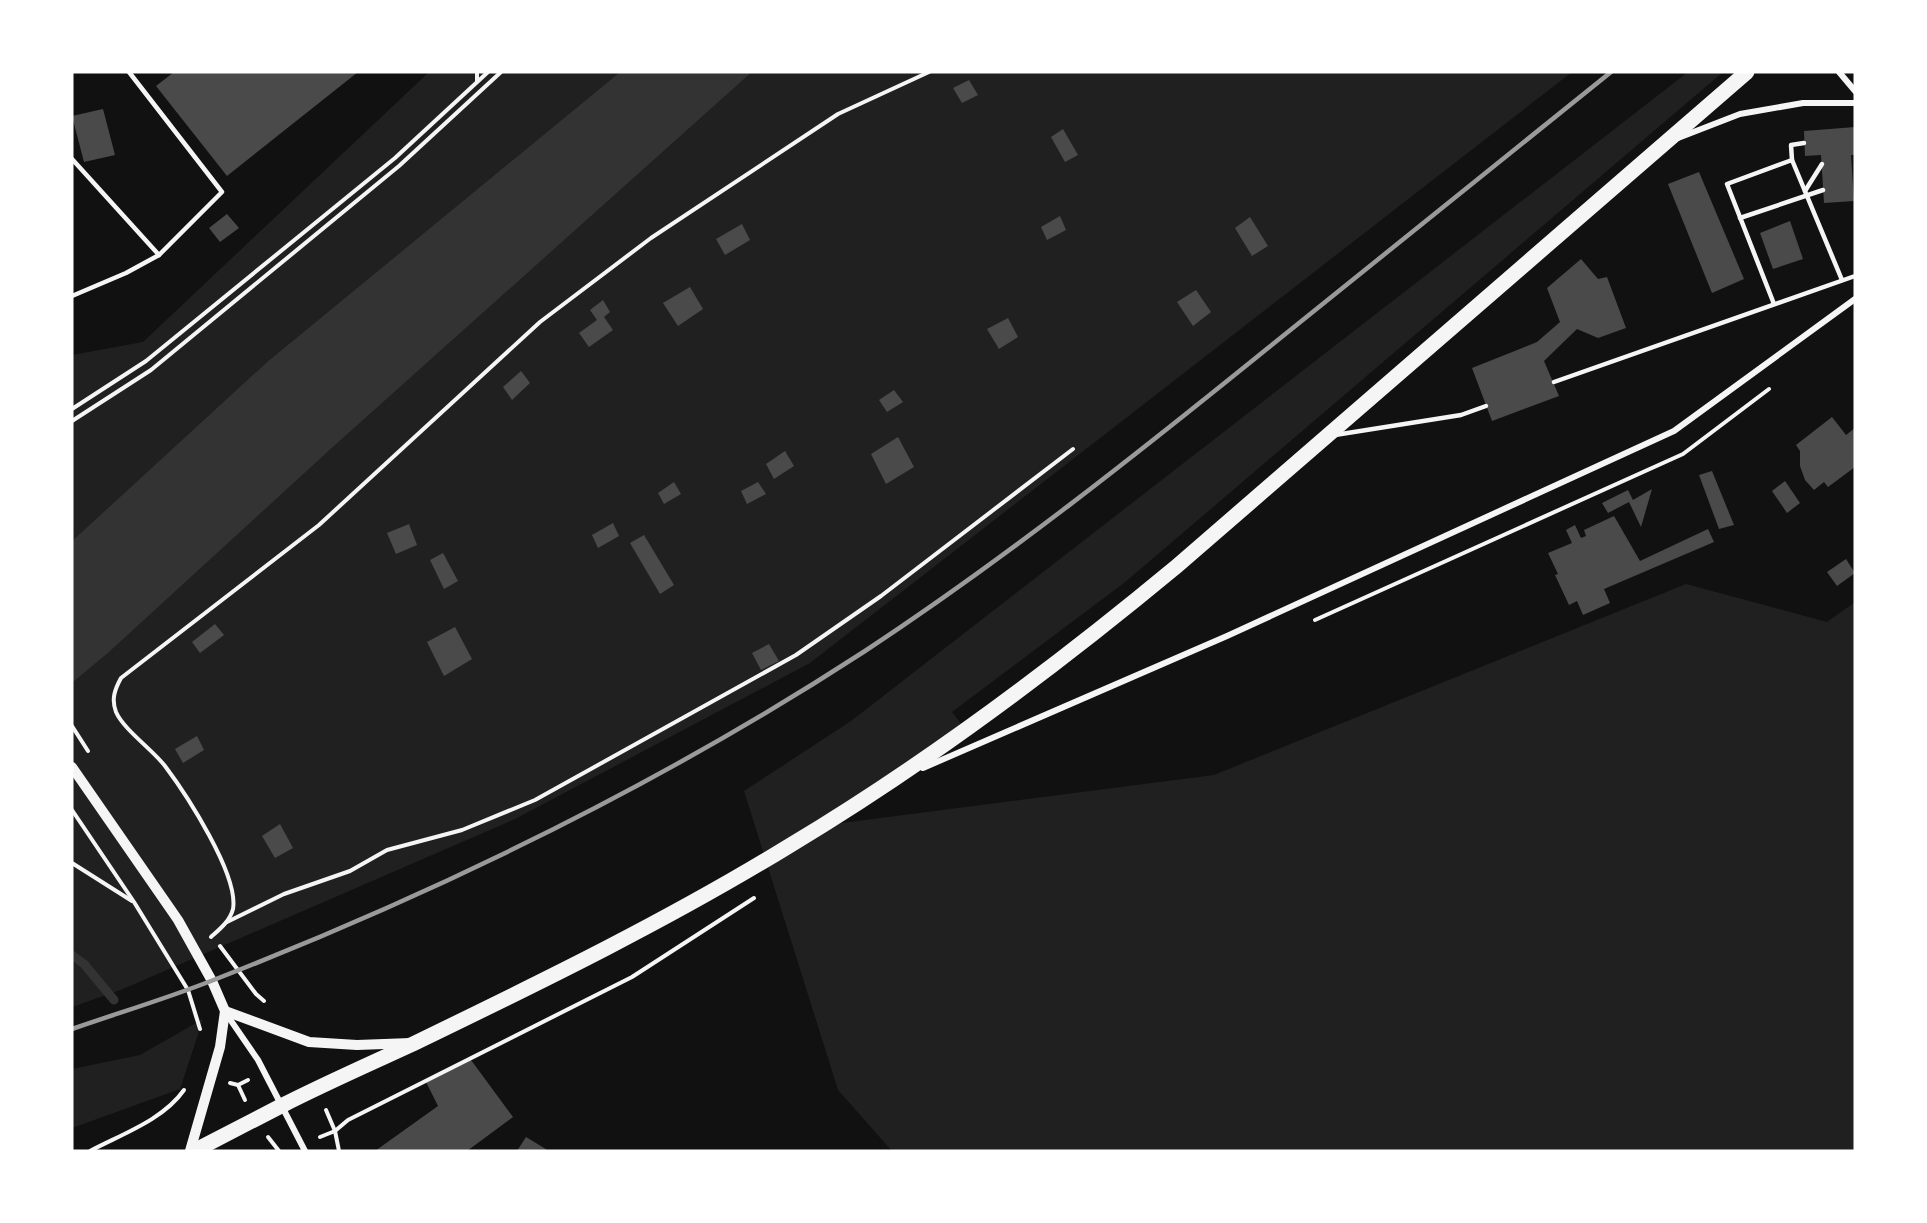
<svg xmlns="http://www.w3.org/2000/svg" width="1927" height="1223" font-family="Figtree,sans-serif">
<style>
.green{fill:#202020}
.water{fill:#333}
.lines{fill:none;stroke-linecap:round;stroke-linejoin:round}
.stream{stroke:#333;stroke-width:9}
.building{fill:#4a4a4a}
.path{stroke:#f5f5f5;stroke-width:4}
.service{stroke:#f5f5f5;stroke-width:4.5}
.minor{stroke:#f5f5f5;stroke-width:6}
.tertiary{stroke:#f5f5f5;stroke-width:10}
.primary{stroke:#f5f5f5;stroke-width:15}
.rail{stroke:#9a9a9a;stroke-width:4.5}
</style>
<rect width="100%" height="100%" fill="#111"/>
<g class="green">
<path d="M429,72H620L267,362L72,541V355L143,342Z"/>
<path d="M752,72H1572L810,663L515,819L123,989L72,1007V683L108,653L333,447Z"/>
<path d="M1688,72H1723L1124,583L952,712L962,725L811,827L1214,775L1686,584L1827,622L1855,602V1151H892L838,1090L744,791L851,721Z"/>
<path d="M203,1019L180,1089L72,1128V1069L140,1055Z"/>
</g>
<path class="water" d="M620,72H752L333,447L108,653L72,683V541L267,362Z"/>
<g class="lines">
<path class="stream" d="M72,955L84,964L114,1000"/>
</g>
<g class="building">
<path d="M174,72H358L227,176L156,86Z"/>
<path d="M969,80L978,95L962,103L953,88Z"/>
<path d="M103,109L115,155L84,162L72,116Z"/>
<path d="M1855,127V155H1851L1854,201L1824,203L1821,155L1805,156L1804,131Z"/>
<path d="M1063,129L1078,155L1065,162L1051,137Z"/>
<path d="M1699,172L1744,279L1712,293L1668,184Z"/>
<path d="M227,214L239,228L220,242L209,228Z"/>
<path d="M1060,216L1066,230L1047,240L1041,227Z"/>
<path d="M1250,217L1268,246L1252,256L1235,228Z"/>
<path d="M1790,221L1803,259L1773,269L1760,233Z"/>
<path d="M742,224L750,240L725,255L716,239Z"/>
<path d="M1581,259L1598,279L1607,277L1626,328L1598,338L1577,329L1544,361L1559,396L1492,421L1472,368L1537,342L1560,322L1547,288Z"/>
<path d="M690,287L703,309L678,326L663,303Z"/>
<path d="M1196,290L1211,312L1193,326L1177,302Z"/>
<path d="M603,300L610,312L604,317L613,330L589,347L579,333L597,320L590,310Z"/>
<path d="M1008,318L1018,337L999,349L987,329Z"/>
<path d="M521,371L530,383L512,400L503,387Z"/>
<path d="M894,390L903,402L887,412L879,400Z"/>
<path d="M1832,417L1846,435L1855,428V467L1828,487L1824,482L1814,490L1805,480L1800,466V451L1796,445Z"/>
<path d="M898,437L914,467L886,484L871,454Z"/>
<path d="M785,451L794,466L774,479L766,464Z"/>
<path d="M1712,471L1734,525L1719,529L1699,475Z"/>
<path d="M1785,481L1800,503L1787,513L1772,491Z"/>
<path d="M674,482L681,494L664,504L658,493Z"/>
<path d="M758,482L766,494L747,504L741,491Z"/>
<path d="M1652,489L1641,527L1629,502L1608,513L1602,503L1628,490L1633,500Z"/>
<path d="M1614,516L1640,561L1708,529L1714,542L1604,589L1610,603L1583,615L1577,601L1569,605L1555,575L1558,574L1548,553L1572,543L1566,530L1575,525L1581,538L1586,536L1584,530Z"/>
<path d="M613,523L619,536L598,548L592,535Z"/>
<path d="M409,524L417,545L396,554L387,533Z"/>
<path d="M644,535L674,585L660,594L630,543Z"/>
<path d="M443,553L458,581L444,589L430,560Z"/>
<path d="M1846,559L1855,573L1837,586L1827,572Z"/>
<path d="M215,624L224,635L200,653L192,642Z"/>
<path d="M455,627L472,659L444,676L427,642Z"/>
<path d="M769,644L779,661L761,670L752,653Z"/>
<path d="M197,736L204,750L183,763L175,749Z"/>
<path d="M280,824L293,848L275,858L262,836Z"/>
<path d="M471,1060L513,1117L467,1151H375L438,1106L426,1082Z"/>
<path d="M526,1137L549,1151H517Z"/>
</g>
<g class="lines">
<g class="path">
<path d="M477,72V81"/>
<path d="M72,409L146,361L395,158L488,72"/>
<path d="M72,421L151,370L399,166L501,72"/>
<path d="M1315,620L1683,454L1769,389"/>
<path d="M72,726L88,751"/>
<path d="M72,810L134,902L188,990L200,1029"/>
<path d="M72,863L132,901"/>
<path d="M227,922L284,894L350,871L387,850L462,830L535,800L796,655L881,596L1073,449"/>
<path d="M211,937C220,929 230,921 233,909C239,875 186,794 165,766C153,750 124,730 116,712C111,699 115,689 121,678L319,525L540,322L651,238L838,114L929,72"/>
<path d="M220,946L256,994L264,1001"/>
<path d="M230,1083L238,1085L245,1100"/>
<path d="M238,1085L248,1080"/>
<path d="M326,1110L335,1131L339,1151"/>
<path d="M268,1137L279,1151"/>
<path d="M320,1137L335,1131L348,1120L632,977L754,898"/>
<path d="M90,1151C122,1134 163,1120 184,1090"/>
</g>
<g class="service">
<path d="M72,159L159,255"/>
<path d="M1792,160L1791,145L1804,143"/>
<path d="M1805,191L1822,164"/>
<path d="M1740,218L1823,190"/>
<path d="M72,296L126,273L159,255L222,192L129,72"/>
<path d="M1774,304L1727,184L1792,160L1842,280"/>
<path d="M1554,382L1855,276"/>
<path d="M1335,435L1461,415L1486,406"/>
</g>
<g class="minor">
<path d="M1839,72L1855,91"/>
<path d="M1678,138L1740,114L1803,103H1855"/>
<path d="M923,768L1227,636L1674,431L1855,299"/>
<path d="M225,1012L258,1060L305,1151"/>
</g>
<g class="tertiary">
<path d="M72,767L178,920L212,981L225,1011L220,1047L190,1151"/>
<path d="M225,1011L309,1042L357,1045L411,1043"/>
</g>
<path class="primary" d="M194,1151C223,1136 252,1121 281,1106C326,1083 372,1063 417,1042C543,981 670,919 789,846C926,764 1054,668 1177,566L1747,72"/>
<path class="rail" d="M72,1029C118,1013 165,999 211,981C439,892 659,785 865,651C1006,558 1137,454 1268,348C1383,256 1497,164 1611,72"/>
</g>
<rect width="1927" height="1223" fill="none" stroke="#ffffff" stroke-width="147"/>
</svg>
